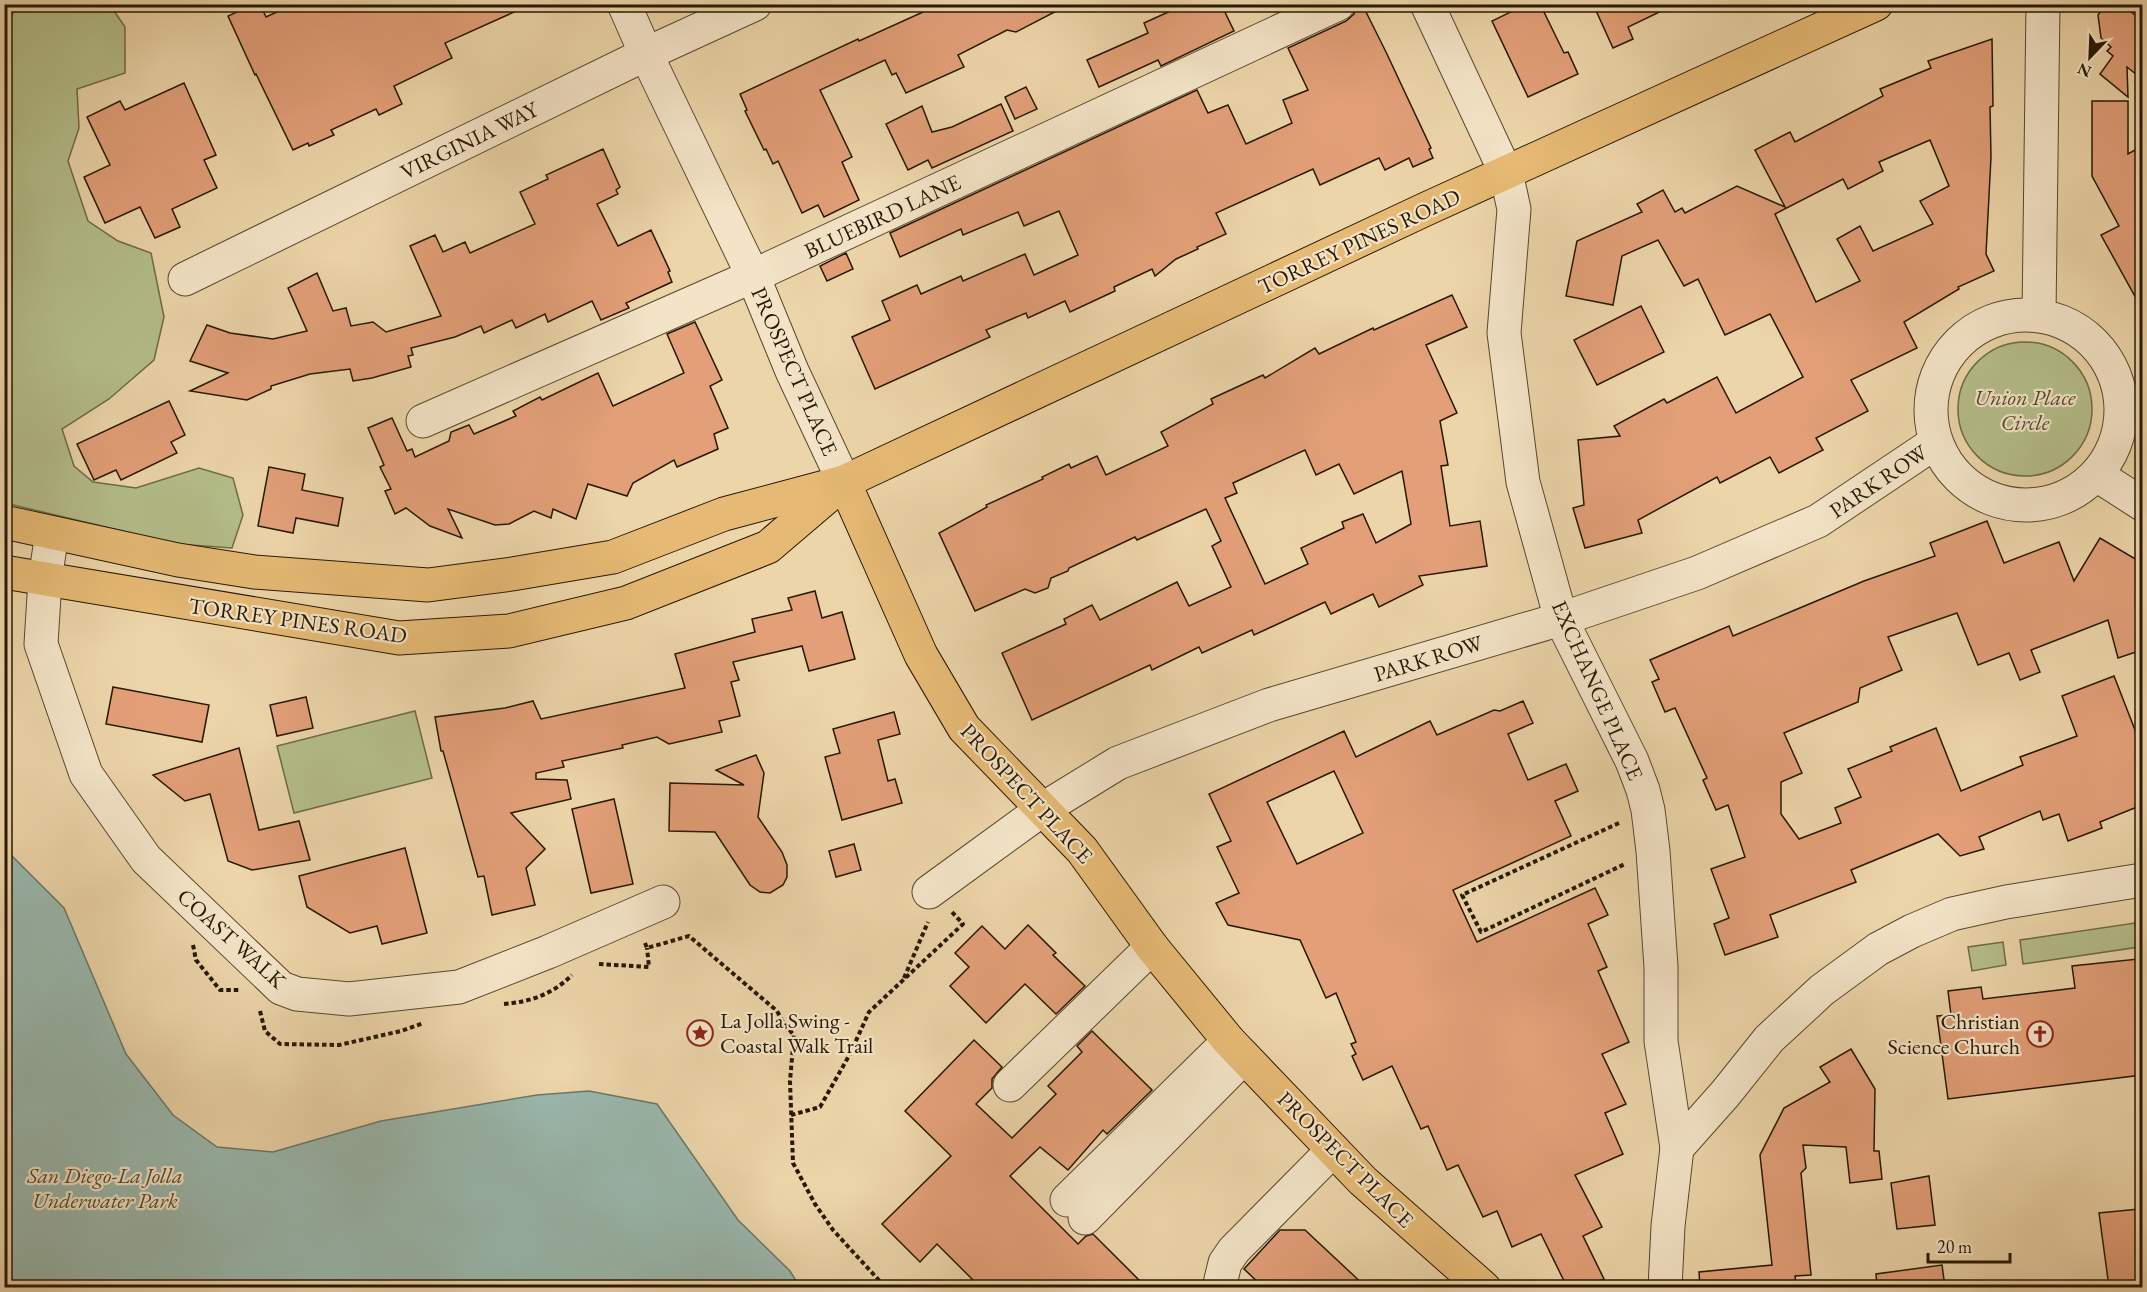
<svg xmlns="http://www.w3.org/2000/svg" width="2147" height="1292" font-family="'EB Garamond',serif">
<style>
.green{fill:#b4be8a;stroke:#6e6b46;stroke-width:1.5}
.water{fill:#99b8ad;stroke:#6b7869;stroke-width:1.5}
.building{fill:#e29f78;stroke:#271803;stroke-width:1.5;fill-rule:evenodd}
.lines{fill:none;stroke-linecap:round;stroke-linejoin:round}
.minor-casing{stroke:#58472c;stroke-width:35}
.major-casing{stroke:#271803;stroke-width:35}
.path{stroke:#271803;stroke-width:4;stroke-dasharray:4.5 3;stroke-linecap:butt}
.minor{stroke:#f3e4c7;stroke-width:33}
.major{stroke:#e6ba74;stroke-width:33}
.labels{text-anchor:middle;stroke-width:4.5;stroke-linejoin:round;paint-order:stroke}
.street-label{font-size:22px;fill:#271803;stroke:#f3e4c7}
.park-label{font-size:22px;font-style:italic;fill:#514a2c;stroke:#f3e4c7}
.poi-label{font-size:22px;fill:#271803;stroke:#f3e4c7;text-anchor:start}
</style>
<rect width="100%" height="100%" fill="#ecd5a9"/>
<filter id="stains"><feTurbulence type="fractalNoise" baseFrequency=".00333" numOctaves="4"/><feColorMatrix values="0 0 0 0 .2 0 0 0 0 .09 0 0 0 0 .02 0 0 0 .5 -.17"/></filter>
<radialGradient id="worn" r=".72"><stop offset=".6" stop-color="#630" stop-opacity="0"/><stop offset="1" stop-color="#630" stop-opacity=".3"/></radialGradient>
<g class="green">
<path d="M20,5H110L125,27V73L77,89L79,128L68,161L88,221L118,241L151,253L164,317L154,360L109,399L62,429L74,466L93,482L136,488L199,468L233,478L243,515L232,548L177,544L5,503V23Z"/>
<circle cx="2025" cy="409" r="67"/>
<path d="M415,711L432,778L294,813L277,746Z"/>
<path d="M2135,923L2139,947L2023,964L2020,940Z"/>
<path d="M2003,942L2006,965L1972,971L1968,947Z"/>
</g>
<path class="water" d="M4,848L64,908L126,1054L173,1115L217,1147L273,1152L381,1121L537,1095L589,1091L657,1104L738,1220L790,1271L800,1287H5Z"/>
<g class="building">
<path d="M254,4H260L266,17L294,4H532L445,43L452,58L394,86L402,104L379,115L376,109L331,130L334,135L309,146L308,143L293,150L256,74L255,75L228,16Z"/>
<path d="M945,4H1070L1016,32L1007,30L958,55L964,67L906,93L896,73L892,75L885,60L820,90L852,157L842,162L859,200L824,217L818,205L802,213L778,161L773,164L766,149L764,150L745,111L747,110L740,94L858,39L859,41L934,7L935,9Z"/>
<path d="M1186,4H1221L1234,31L1161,66L1158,60L1099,87L1087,60L1148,33L1144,23Z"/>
<path d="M1357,4H1362L1386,52L1431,148L1429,149L1433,158L1413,167L1409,158L1385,170L1379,158L1320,185L1313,169L1216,213L1226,234L1197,247L1198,249L1176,259L1155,276L1152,269L1114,287L1115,291L1070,312L1065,301L1028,318L1026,313L986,330L990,337L875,389L852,337L890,320L882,301L917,285L921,294L961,276L963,281L1025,254L1034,275L1078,255L1059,211L1024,226L1018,212L963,235L961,229L900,257L890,233L1197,90L1208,113L1228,105L1246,144L1292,123L1283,100L1308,90L1288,48L1346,21L1354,14Z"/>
<path d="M1527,4H1540L1564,53L1568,52L1578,74L1528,97L1492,21Z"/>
<path d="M1593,4H1676L1628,27L1633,39L1613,48Z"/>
<path d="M2107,4H2122L2142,21V79L2127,67L2128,97L2100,74L2113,56L2107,51L2111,47L2101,38L2098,15Z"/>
<path d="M1992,39L1993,106L1990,107L1991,157L1986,254L1994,271L1958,287L1959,289L1904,322L1917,348L1851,380L1868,411L1816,438L1823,450L1779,473L1770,457L1720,483L1717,477L1638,520L1642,533L1585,548L1573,508L1584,505L1578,440L1620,436L1614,426L1664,399L1667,403L1717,377L1736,413L1803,377L1770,314L1725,335L1698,279L1684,286L1658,240L1622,256L1613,305L1566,296L1577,241L1642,212L1637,204L1663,190L1675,212L1682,208L1685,213L1737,186L1785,207L1755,150L1790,132L1795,142L1883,96L1880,89L1931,68L1928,61ZM1930,140L1949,186L1920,201L1933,224L1873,251L1860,226L1837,239L1860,281L1816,302L1775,214L1843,179L1848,189L1883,171L1879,162Z"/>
<path d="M184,83L216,155L204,160L217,188L172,209L180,227L155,238L140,207L105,223L84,177L110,165L87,117L120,101L125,110Z"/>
<path d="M1026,87L1037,109L1015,119L1005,97Z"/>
<path d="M2092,101H2128V154L2142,146V309L2101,235L2119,226L2092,176Z"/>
<path d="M1001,104L1013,131L932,168L928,160L908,170L886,124L922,106L932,132L952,127Z"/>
<path d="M603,149L620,187L616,190L618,194L597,204L618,246L651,230L670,271L668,272L672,282L626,303L629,308L601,320L592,301L548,322L545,314L516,328L512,320L484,333L481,326L455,337L411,348L413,355L408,356L411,367L372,378L353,381L350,369L310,374L271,386V389L247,400L190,391L228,373L190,361L207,325L230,333L273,339L307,331L288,288L317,273L333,311L346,308L351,326L373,322L386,332L441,316L410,246L435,235L443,252L465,242L470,253L535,224L520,192L548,179L546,175Z"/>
<path d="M846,253L853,269L827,281L820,266Z"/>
<path d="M1452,295L1467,327L1426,345L1457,413L1440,421L1448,465L1441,466L1450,526L1480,521L1487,566L1419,576L1423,585L1379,607L1373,594L1331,614L1325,602L1254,635L1252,630L1202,653L1199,647L1152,670L1150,665L1032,720L1002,653L1066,624L1064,619L1092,605L1100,620L1177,582L1189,606L1231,587L1212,546L1221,541L1206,509L1137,540L1135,537L1069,568L1068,571L1051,578L1048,588L1035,593L1025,589L975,611L939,533L987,507L986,505L1043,479L1042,477L1069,464L1071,468L1097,456L1106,475L1168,446L1161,432L1213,404L1211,399L1263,375L1265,378L1315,348L1319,354L1373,328L1374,330ZM1305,450L1316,475L1339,464L1354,494L1402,471L1411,524L1376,543L1363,514L1342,522L1344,528L1301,548L1308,564L1265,584L1225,498L1237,493L1233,483Z"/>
<path d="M1641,306L1664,352L1597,385L1574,340Z"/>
<path d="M695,322L722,380L710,386L728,428L714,434L718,449L677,467L674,460L633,483L627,496L588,484L576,519L553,509L551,518L534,511L509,524L495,525L448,509L462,538L430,526L406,508L395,514L385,491L391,489L380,467L384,465L368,428L392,418L407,451L412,449L415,457L449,441L451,432L469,425L474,434L516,416L513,411L540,397L542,400L598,373L613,406L684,373L667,334Z"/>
<path d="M169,401L185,435L171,442L177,453L121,480L116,470L94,480L77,444Z"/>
<path d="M269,467L305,474L302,490L343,498L338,526L296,518L293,533L258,526Z"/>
<path d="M1987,521L2004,563L2059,542L2074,581L2100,538L2137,560L2142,581V650L2118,658L2108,620L2031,650L2040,672L2020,680L2009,653L1978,665L1957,613L1888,637L1902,670L1860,688L1858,702L1784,733L1802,773L1781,782V814L1799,839L1841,823L1835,808L1861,797L1848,769L1892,751L1890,747L1936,728L1961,791L2023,765L2020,757L2077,736L2062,696L2114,676L2142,748V805L2100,822L2102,828L2068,841L2059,814L2043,820L2040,811L1979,837L1984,849L1960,856L1938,834L1851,870L1856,882L1770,915L1778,937L1725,955L1714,924L1729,918L1711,869L1745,857L1728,805L1716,810L1703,780L1707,778L1675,708L1665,712L1652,682L1659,679L1650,660L1729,626L1733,636L1864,581L1935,556L1930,543Z"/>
<path d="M815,591L822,618L842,612L855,659L809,671L802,646L733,662L739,680L731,682L740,716L719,721L722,732L669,744L657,737L622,745L623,748L562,761L564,767L536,773V779L567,780L571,799L511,813L545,849L526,868L535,905L492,915L484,876L478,877L443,751H441L435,717L505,708L533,701L541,719L685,688L675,654L755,632L752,619L792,610L788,598Z"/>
<path d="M113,687L209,705L202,742L106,724Z"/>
<path d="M306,697L313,728L277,736L270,705Z"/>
<path d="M1523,701L1533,723L1508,734L1528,780L1566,764L1578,791L1555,801L1571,836L1453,890L1477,942L1595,888L1608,915L1588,924L1607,967L1598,971L1629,1042L1602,1054L1626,1104L1605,1113L1623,1154L1575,1175L1602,1227L1583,1236L1604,1279L1586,1287H1567L1541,1234L1512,1247L1497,1211L1483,1217L1458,1165L1447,1170L1428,1126L1421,1129L1392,1066L1363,1080L1352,1056L1356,1054L1351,1044L1356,1042L1336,993L1326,998L1300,940L1228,925L1216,903L1239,893L1217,847L1231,841L1209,794L1344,731L1356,757L1430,721L1437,735L1494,710L1500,711ZM1334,771L1363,833L1297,864L1267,802Z"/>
<path d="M894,712L900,734L878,740L888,781L895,779L902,803L842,820L825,757L840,753L833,729Z"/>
<path d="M239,748L259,830L299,821L310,860L252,870L228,861L210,794L185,801L153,775Z"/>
<path d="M756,755L764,773L758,817L782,852L787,865V877L783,885L770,893L760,892L750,885L715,832L669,831L670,783L744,785L716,770Z"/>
<path d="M614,799L633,884L591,893L572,809Z"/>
<path d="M854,844L861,870L836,877L829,851Z"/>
<path d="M405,848L427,933L382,944L377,926L350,933L307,907L299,876Z"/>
<path d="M1028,925L1056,953L1053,955L1085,986L1056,1014L1025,984L986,1023L950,986L969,967L955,953L982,926L1005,949Z"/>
<path d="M2138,959L2142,991V1075L1948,1099L1937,1016L1951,1015L1948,991L1981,987L1983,999L2075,988L2072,966Z"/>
<path d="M1092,1031L1152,1090L1107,1134L1103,1130L1068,1170L1040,1147L1010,1176L1078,1244L1086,1236L1093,1234L1146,1287H980L937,1244L920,1262L882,1224L951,1156L905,1111L974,1040L1002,1067L992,1079V1088L976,1104L1012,1138L1056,1094L1048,1086L1082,1052L1077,1046Z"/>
<path d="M1851,1049L1875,1089L1874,1151H1879L1882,1179L1850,1183L1846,1147L1803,1145L1806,1168L1801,1173L1811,1275L1795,1276L1796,1283L1753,1287H1700L1699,1272L1772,1265L1760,1155L1784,1108L1830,1082L1820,1067Z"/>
<path d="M1929,1176L1935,1225L1897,1229L1891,1183Z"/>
<path d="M2139,1209L2142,1239V1287H2109L2099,1213Z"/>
<path d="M1280,1230H1305L1366,1287H1263L1244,1269Z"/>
<path d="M1942,1265L1945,1287H1877L1876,1274Z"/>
</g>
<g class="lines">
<g class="minor-casing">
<g id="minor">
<path d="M624,4L646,54L753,276L792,371L844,482"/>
<path d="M1427,4L1506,173L1514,209L1504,333L1523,482L1561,619L1632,761L1643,790L1648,810L1653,851L1661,967V1041L1677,1148L1668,1226L1665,1288"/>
<path d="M185,279L646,54L755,4"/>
<circle cx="2026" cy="410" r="95"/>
<path d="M2039,315L2043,4"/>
<path d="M423,421L753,276L1338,4"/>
<path d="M2097,475L2142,504"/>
<path d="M52,533L45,580L41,644L86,774L146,859L281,988L297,994L349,999L459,987L548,952L663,902"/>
<path d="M929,892L1043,809L1118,763L1269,705L1561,619L1697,573L1818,521L1936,442"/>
<path d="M1010,1085L1152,947"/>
<path d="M1677,1148L1725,1094L1769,1039L1822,990L1878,949L1912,931L1952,914L2006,902L2142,880"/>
<path d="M1067,1200L1229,1041"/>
<path d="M1085,1218L1244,1057"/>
<path d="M1219,1288L1225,1263L1234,1250L1333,1150"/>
</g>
</g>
<g class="major-casing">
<g id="major">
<path d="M844,482L921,655L964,728L1082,850L1152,947L1229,1041L1363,1181L1484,1288"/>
<path d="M4,522L178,560L254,572L428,585L512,574L613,557L724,514L844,482L1426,209L1876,4"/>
<path d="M4,572L399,638L509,631L626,603L768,547L836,489"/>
</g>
</g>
<g class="path">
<path d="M1619,823L1462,895L1481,932L1625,864"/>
<path d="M645,943L647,948L689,936L777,1011L784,1024L794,1035L790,1081L793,1163L815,1204L833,1230L886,1288"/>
<path d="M193,945L196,960L220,990H240"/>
<path d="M599,964L649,967L647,948"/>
<path d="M904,978L928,922"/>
<path d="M504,1004C530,1002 553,994 572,975"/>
<path d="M260,1011L265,1031L280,1044L339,1045L401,1031L424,1023"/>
<path d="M791,1115L820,1107L850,1054L869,1012L963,924L951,911"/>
</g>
<use href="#minor" class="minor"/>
<use href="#major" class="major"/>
</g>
<defs>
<g id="sight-ring" transform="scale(1.35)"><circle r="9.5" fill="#f3e4c7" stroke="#8f2418" stroke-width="1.5"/><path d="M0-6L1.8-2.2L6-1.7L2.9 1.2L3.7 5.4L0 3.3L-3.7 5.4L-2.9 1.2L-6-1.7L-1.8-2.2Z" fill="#8f2418"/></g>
<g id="church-ring" transform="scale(1.35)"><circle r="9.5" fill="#f3e4c7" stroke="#8f2418" stroke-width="1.5"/><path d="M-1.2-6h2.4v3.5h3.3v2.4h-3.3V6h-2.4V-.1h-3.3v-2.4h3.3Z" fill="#8f2418"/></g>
</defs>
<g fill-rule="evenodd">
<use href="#sight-ring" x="700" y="1033"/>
<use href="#church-ring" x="2040" y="1034"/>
</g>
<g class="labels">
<g class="street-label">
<text transform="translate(469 140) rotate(-26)" y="8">VIRGINIA WAY</text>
<text transform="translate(882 216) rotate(-25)" y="8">BLUEBIRD LANE</text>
<text transform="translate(1359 241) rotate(-25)" y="8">TORREY PINES ROAD</text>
<text transform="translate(795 371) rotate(66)" y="8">PROSPECT PLACE</text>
<text transform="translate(1878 481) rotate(-34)" y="8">PARK ROW</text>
<text transform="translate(298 620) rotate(8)" y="8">TORREY PINES ROAD</text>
<text transform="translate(1428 658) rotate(-17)" y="8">PARK ROW</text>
<text transform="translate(1598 690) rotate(66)" y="8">EXCHANGE PLACE</text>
<text transform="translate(1027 793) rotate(47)" y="8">PROSPECT PLACE</text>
<text transform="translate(232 938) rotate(42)" y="8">COAST WALK</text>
<text transform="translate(1346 1159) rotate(45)" y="8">PROSPECT PLACE</text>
</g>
<g class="park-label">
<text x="2025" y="405">Union Place<tspan x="2025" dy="25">Circle</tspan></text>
<text x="105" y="1183">San Diego-La Jolla<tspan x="105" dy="25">Underwater Park</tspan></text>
</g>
<g class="poi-label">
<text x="720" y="1028">La Jolla Swing -<tspan x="720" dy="25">Coastal Walk Trail</tspan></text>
<text x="2020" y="1029" text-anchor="end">Christian<tspan x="2020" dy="25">Science Church</tspan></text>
</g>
</g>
<rect width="2147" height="1292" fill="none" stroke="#ecd5a9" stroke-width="24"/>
<rect x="6" y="6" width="2135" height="1280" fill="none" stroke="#271803" stroke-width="3"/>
<rect x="12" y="12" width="2123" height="1268" fill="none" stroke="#271803" stroke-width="1.5"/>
<g transform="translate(2090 57) rotate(203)" stroke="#f3e4c7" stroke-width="4.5" paint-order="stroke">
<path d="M0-4.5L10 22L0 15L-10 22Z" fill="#271803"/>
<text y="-9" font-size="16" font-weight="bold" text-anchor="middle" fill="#271803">N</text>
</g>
<path d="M1928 1253v9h82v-9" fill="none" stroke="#271803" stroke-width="3"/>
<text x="1937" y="1253" font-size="18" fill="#271803" stroke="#f3e4c7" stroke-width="4.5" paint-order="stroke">20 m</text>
<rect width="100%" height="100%" filter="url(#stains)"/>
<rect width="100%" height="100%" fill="url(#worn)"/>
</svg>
